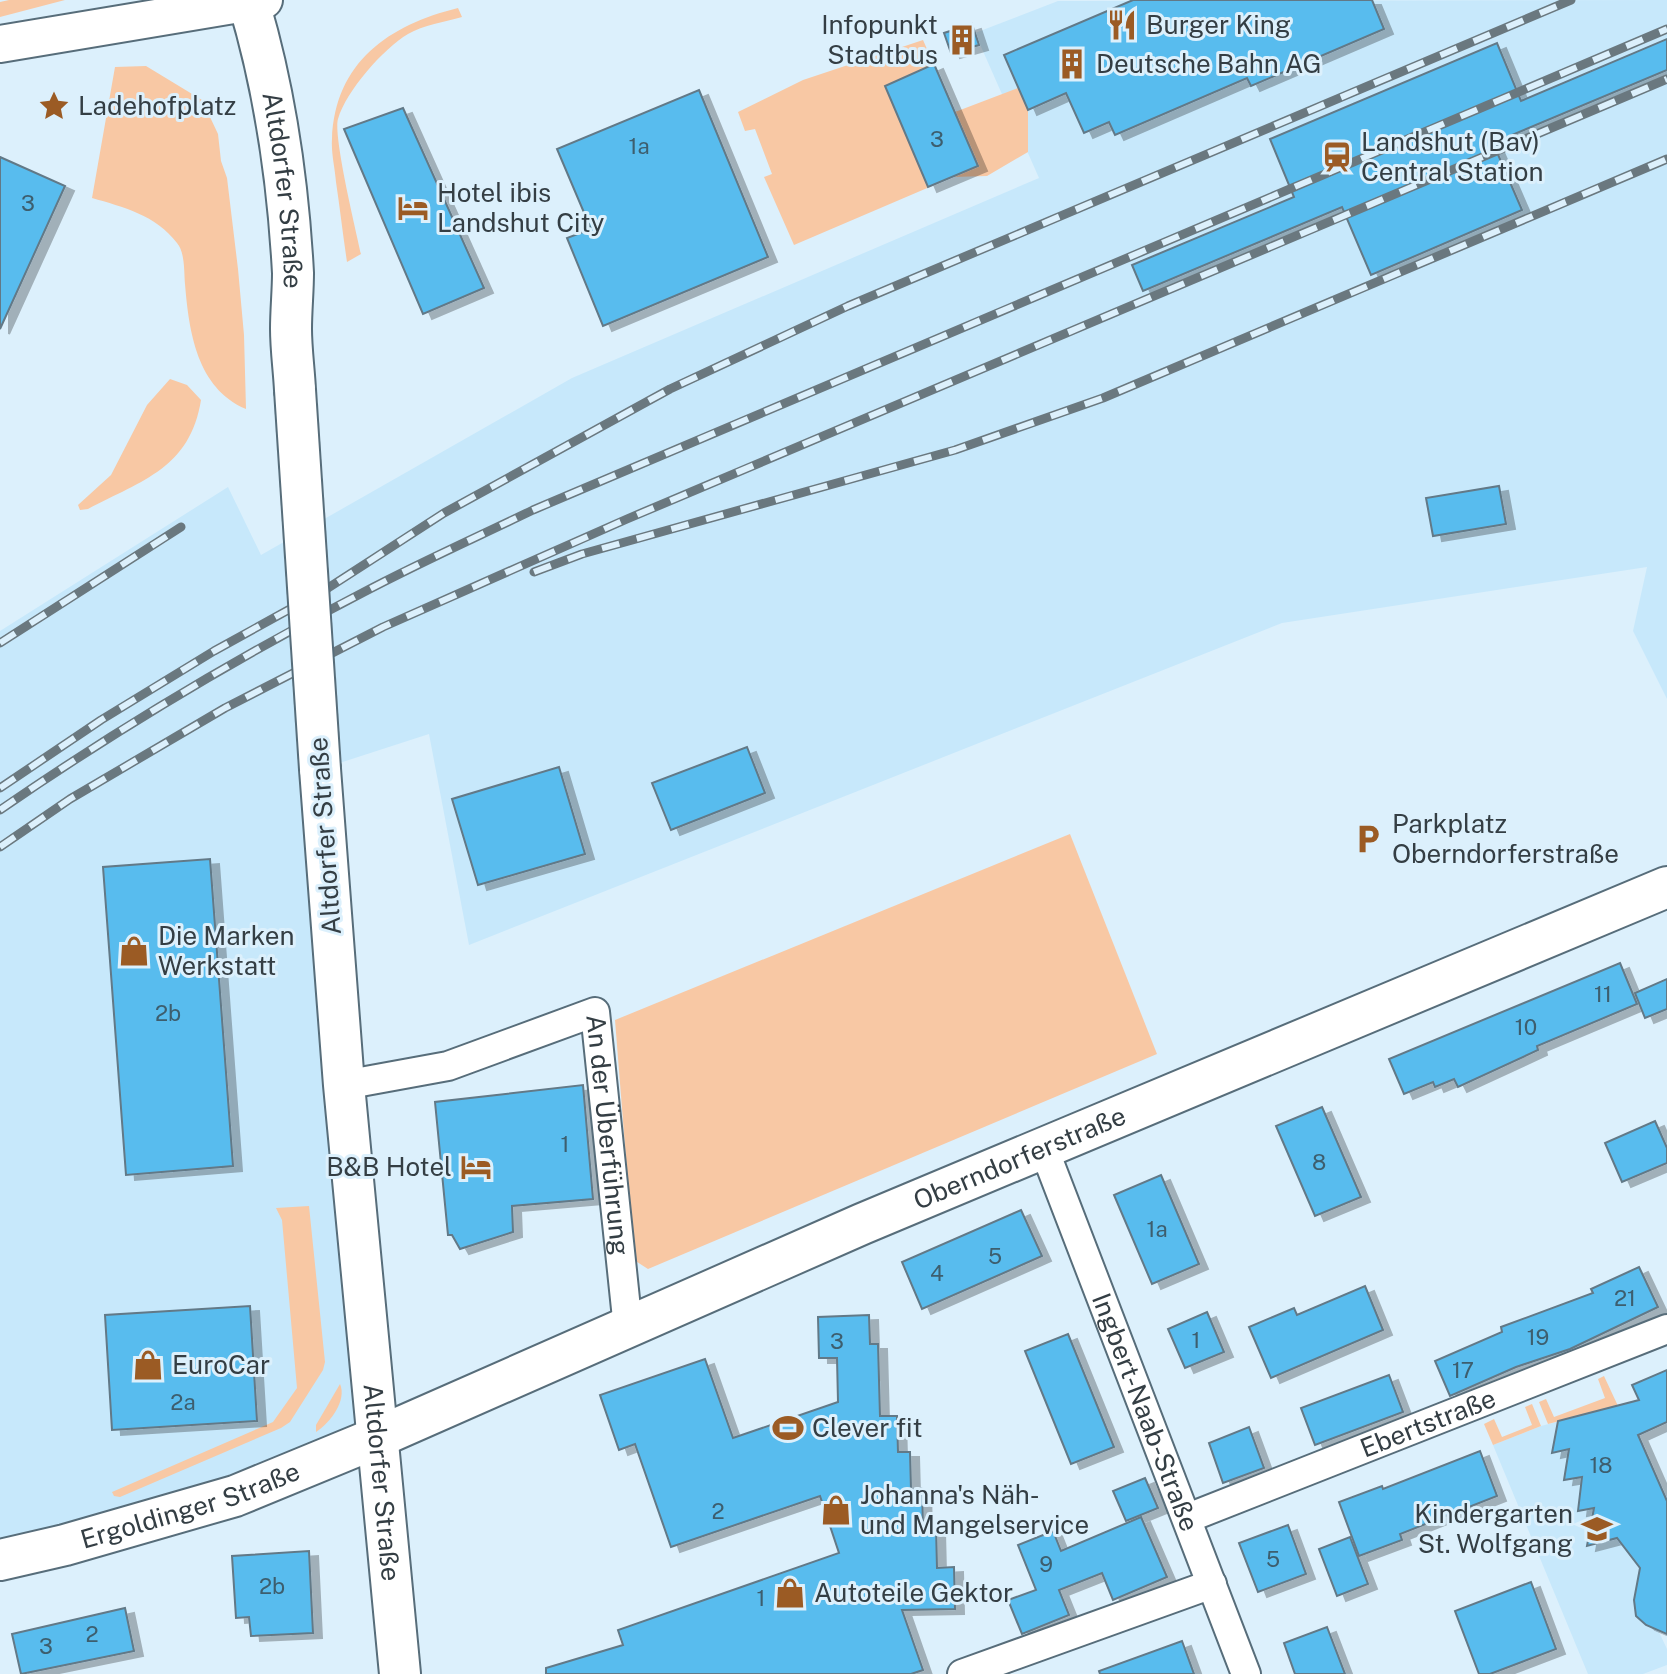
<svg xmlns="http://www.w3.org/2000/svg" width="1667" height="1674" font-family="'Public Sans',sans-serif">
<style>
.built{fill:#c7e8fb}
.green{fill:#f8c8a4}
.building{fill:#59bcee;stroke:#627987;stroke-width:2;filter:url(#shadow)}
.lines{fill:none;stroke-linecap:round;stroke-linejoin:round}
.minor-casing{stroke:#576d7a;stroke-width:32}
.tertiary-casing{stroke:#576d7a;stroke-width:40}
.secondary-casing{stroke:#576d7a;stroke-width:44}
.minor{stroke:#fff;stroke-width:28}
.tertiary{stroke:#fff;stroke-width:36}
.secondary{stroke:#fff;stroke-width:40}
.rail-casing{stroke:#6a787f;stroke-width:9}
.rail{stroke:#dcf0fc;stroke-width:6;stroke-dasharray:18;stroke-linecap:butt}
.secondary-bridge-casing{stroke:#576d7a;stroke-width:44;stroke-linecap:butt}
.secondary-bridge{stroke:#fff;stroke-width:40}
.labels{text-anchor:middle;stroke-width:6;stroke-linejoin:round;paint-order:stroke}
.number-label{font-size:22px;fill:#3d5e6e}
.poi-label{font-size:26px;fill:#343e44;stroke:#dcf0fc;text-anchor:start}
.street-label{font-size:26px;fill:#343e44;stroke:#dcf0fc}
</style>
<defs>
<filter id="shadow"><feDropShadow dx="9" dy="5" stdDeviation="0" flood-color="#0004"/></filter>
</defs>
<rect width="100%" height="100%" fill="#dcf0fc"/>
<g class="built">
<path d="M1667,0V699L1633,631L1647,567L1282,623L469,945L429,734L321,769L377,1431L0,1553V631L228,487L261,555L572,378L1039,178L975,33L1058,1Z"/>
<path d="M1618,1406L1632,1419L1667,1501L1641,1569L1634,1600L1636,1616L1658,1630L1667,1649V1665L1643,1674H1588L1493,1445L1541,1426Z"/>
</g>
<g class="green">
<path d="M9,0H65L0,17V2Z"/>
<path d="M458,8L462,17C445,22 423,25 408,34C383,49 346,91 338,119C333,136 356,230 361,254L347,262C343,235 340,209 336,182C335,168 331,153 332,139C335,62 389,25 458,8Z"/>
<path d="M923,40L955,112L1018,88L1028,110V152L987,176L953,177L794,245L764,177L772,174L755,129L745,131L738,112L803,80Z"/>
<path d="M146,66L202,100L218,134L221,161L227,178L238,269L244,335L246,409C197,388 189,332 185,284C184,272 185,252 177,243C156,215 123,207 92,198L115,67Z"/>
<path d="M170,379L187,385L201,400C190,468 143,480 88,509L80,510L78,505L111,475L147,405Z"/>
<path d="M1070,834L1157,1054L648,1269L634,1260L615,1020Z"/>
<path d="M309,1206L325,1362L323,1370L290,1422L281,1428L120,1497L114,1496L112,1492L273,1422L297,1388L282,1220L276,1208Z"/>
<path d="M1604,1376L1618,1406L1548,1424L1539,1402L1546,1399L1554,1417L1605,1398L1598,1379Z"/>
<path d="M340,1384C347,1400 331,1422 316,1432V1425Z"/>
<path d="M1532,1404L1541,1426L1493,1445L1484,1424L1494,1419L1502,1437L1532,1425L1525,1407Z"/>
</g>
<g class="building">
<path d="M1133,0H1372L1384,29L1251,86L1247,78L1115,135L1109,122L1084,133L1066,93L1028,110L1004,55Z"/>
<path d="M972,24L979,45L951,53L944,33Z"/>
<path d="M1667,39V70L1493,143L1522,210L1371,275L1342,207L1143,291L1132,265L1294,197L1270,139L1497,43L1521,101Z"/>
<path d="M934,64L978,166L928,187L885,86Z"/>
<path d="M699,90L768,257L603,326L567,238L591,229L557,149Z"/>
<path d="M403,108L484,288L423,314L344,129Z"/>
<path d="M0,157L65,186L0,329Z"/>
<path d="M1499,486L1506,524L1433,536L1426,498Z"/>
<path d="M747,747L765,793L671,830L652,783Z"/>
<path d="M559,767L585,854L478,885L452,799Z"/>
<path d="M210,859L233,1166L126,1175L103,867Z"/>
<path d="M1620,963L1637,1004L1537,1046L1538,1050L1458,1087L1454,1079L1435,1087L1433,1082L1404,1094L1389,1059Z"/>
<path d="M1667,979V1009L1645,1018L1635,993Z"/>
<path d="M583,1085L593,1199L512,1206L513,1232L460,1249L452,1235H448L435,1102Z"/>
<path d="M1322,1107L1361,1197L1315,1216L1276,1126Z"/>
<path d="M1655,1121L1667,1148V1163L1622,1182L1605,1143Z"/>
<path d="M1161,1175L1199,1264L1152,1284L1114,1195Z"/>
<path d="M1021,1210L1042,1256L922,1309L902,1262Z"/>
<path d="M1639,1267L1658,1307L1570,1349L1516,1367L1450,1396L1435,1361L1502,1332L1501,1327L1593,1293L1591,1289Z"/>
<path d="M1365,1286L1383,1330L1271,1378L1249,1327L1294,1308L1297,1315Z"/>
<path d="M250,1306L257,1421L112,1430L105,1315Z"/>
<path d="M1207,1312L1224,1352L1185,1368L1168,1329Z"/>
<path d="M869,1315L870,1344H878L880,1416H897L898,1452H910L911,1489L922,1488L923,1527H936L937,1568L954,1567L955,1609L902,1610L923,1670L911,1674H546V1668L623,1645L618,1630L839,1553L820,1496L671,1547L635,1444L619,1450L600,1395L705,1359L733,1438L838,1402L837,1358H819L818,1317Z"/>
<path d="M1068,1334L1114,1447L1071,1464L1025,1351Z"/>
<path d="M1667,1370V1422L1638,1435L1667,1501V1634L1646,1625L1636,1616L1634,1600L1640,1568L1617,1538L1587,1546L1594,1508L1578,1511L1582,1477L1564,1480L1569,1449L1552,1453L1558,1421L1639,1400L1632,1385Z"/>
<path d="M1389,1375L1403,1412L1315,1445L1301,1408Z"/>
<path d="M1249,1427L1264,1468L1223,1483L1209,1443Z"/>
<path d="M1480,1451L1497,1496L1400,1534L1402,1540L1359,1556L1339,1502L1382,1486L1383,1489Z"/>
<path d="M1145,1478L1158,1508L1126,1521L1113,1491Z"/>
<path d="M1141,1517L1167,1577L1113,1600L1102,1573L1059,1590L1069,1615L1022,1634L1008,1600L1036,1590L1018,1545L1053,1531L1061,1551Z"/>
<path d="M1288,1525L1306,1574L1258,1592L1239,1543Z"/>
<path d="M1350,1537L1368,1584L1337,1596L1319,1549Z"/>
<path d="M309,1551L313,1633L251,1636L249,1617L236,1618L232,1556Z"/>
<path d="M1531,1582L1556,1649L1490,1674H1479L1455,1611Z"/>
<path d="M125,1608L134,1651L21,1674L12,1634Z"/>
<path d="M1327,1627L1345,1674H1295L1284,1643Z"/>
<path d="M1182,1641L1194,1674H1100L1099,1671Z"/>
</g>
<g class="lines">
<g class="minor-casing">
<g id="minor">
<path id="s1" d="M344,1085L448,1066L595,1012L628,1328"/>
<path id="s2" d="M1044,1149L1246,1674"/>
<path id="s3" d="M1188,1518L1667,1329"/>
<path d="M962,1674L1212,1584"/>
</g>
</g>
<g class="tertiary-casing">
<path id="tertiary" d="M0,44L264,0"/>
</g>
<g class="secondary-casing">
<g id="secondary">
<path id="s4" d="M248,0C275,89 288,181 293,273C293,291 291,310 291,329C291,349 294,370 295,390"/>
<path id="s5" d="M320,769L344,1085L400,1674"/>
<path id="s6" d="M0,1560L65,1545L235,1496L376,1438L862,1224L1667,887"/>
</g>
</g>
<use href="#minor" class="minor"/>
<use href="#tertiary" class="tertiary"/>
<use href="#secondary" class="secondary"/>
<g class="rail-casing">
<g id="rail">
<path d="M534,572L582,554L955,450L1103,398L1667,159"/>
<path d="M0,643L181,527"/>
<path d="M0,788L101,720L214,651L328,588L444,513L670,389L848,306L1571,0"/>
<path d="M0,810C116,730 238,657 364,592C419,563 477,537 533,510L1667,29"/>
<path d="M0,847L70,799L225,708L383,627L627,519L1667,79"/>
</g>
</g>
<use href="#rail" class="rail"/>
<g class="secondary-bridge-casing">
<path id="secondary-bridge" d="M295,390L320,769"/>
</g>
<use href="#secondary-bridge" class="secondary-bridge"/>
</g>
<defs>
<g id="restaurant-bare" transform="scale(2.4)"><path d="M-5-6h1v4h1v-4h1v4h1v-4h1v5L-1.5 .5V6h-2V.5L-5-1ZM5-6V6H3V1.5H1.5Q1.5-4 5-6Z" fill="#9b5b24" stroke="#dcf0fc" stroke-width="2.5" paint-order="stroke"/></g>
<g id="building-bare" transform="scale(2.4)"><path d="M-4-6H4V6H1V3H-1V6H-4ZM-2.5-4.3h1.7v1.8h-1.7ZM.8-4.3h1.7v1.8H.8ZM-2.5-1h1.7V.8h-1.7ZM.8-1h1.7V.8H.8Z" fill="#9b5b24" stroke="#dcf0fc" stroke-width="2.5" paint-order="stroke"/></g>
<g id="sight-bare" transform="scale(2.4)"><path d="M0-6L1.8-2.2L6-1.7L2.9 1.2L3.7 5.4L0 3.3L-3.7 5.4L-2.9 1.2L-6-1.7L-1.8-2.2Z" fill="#9b5b24" stroke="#dcf0fc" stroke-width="2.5" paint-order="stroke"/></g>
<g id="station-bare" transform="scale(2.4)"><path d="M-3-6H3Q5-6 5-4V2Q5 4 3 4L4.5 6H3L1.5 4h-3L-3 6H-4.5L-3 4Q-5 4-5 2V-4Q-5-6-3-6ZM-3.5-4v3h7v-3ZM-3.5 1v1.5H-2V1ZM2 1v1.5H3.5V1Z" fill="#9b5b24" stroke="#dcf0fc" stroke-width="2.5" paint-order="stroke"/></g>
<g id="hotel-bare" transform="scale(2.4)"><path d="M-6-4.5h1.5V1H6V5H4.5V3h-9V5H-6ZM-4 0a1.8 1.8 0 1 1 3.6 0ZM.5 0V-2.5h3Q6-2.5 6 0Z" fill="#9b5b24" stroke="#dcf0fc" stroke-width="2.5" paint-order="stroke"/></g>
<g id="parking-bare" transform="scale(2.4)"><path d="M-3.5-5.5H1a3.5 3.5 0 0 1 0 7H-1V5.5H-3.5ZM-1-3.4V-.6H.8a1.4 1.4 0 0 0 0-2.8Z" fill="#9b5b24" stroke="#dcf0fc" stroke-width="2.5" paint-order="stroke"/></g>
<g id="shop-bare" transform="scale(2.4)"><path d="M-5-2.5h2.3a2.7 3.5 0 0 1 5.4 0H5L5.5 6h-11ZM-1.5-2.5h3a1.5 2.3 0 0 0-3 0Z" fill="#9b5b24" stroke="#dcf0fc" stroke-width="2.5" paint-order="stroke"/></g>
<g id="stadium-bare" transform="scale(2.4)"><path d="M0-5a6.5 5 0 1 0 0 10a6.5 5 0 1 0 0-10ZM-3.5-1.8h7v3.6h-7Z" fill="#9b5b24" stroke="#dcf0fc" stroke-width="2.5" paint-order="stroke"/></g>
<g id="school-bare" transform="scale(2.4)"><path d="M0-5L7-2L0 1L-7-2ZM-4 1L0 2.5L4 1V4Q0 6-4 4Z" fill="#9b5b24" stroke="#dcf0fc" stroke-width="2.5" paint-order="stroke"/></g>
</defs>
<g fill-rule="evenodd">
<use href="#restaurant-bare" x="1122" y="25"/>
<use href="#building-bare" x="962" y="40"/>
<use href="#building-bare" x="1072" y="64"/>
<use href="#sight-bare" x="54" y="106"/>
<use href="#station-bare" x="1337" y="157"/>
<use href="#hotel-bare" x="413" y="208"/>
<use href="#parking-bare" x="1368" y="839"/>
<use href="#shop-bare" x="134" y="951"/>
<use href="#hotel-bare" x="476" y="1167"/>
<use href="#shop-bare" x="148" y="1365"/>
<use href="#stadium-bare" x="788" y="1428"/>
<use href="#shop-bare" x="836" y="1510"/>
<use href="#school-bare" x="1597" y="1529"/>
<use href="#shop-bare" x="790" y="1593"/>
</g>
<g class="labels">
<g class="number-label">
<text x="937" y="147">3</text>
<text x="639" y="154">1a</text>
<text x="28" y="211">3</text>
<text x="1603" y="1002">11</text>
<text x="168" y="1021">2b</text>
<text x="1526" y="1035">10</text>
<text x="565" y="1152">1</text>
<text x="1319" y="1170">8</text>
<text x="1157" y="1237">1a</text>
<text x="995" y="1264">5</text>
<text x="937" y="1281">4</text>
<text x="1625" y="1306">21</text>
<text x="1538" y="1345">19</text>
<text x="1196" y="1348">1</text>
<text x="837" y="1349">3</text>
<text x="1463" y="1378">17</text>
<text x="183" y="1410">2a</text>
<text x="1601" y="1473">18</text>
<text x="718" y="1519">2</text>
<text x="1273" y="1567">5</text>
<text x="1046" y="1572">9</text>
<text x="272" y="1594">2b</text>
<text x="761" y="1606">1</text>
<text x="92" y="1642">2</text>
<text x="46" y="1654">3</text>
</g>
<g class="poi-label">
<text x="938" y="34" text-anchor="end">Infopunkt<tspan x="938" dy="30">Stadtbus</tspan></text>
<text x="1146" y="34">Burger King</text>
<text x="1096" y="73">Deutsche Bahn AG</text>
<text x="78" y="115">Ladehofplatz</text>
<text x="1361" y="151">Landshut (Bav)<tspan x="1361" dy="30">Central Station</tspan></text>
<text x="437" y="202">Hotel ibis<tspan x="437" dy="30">Landshut City</tspan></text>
<text x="1392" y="833">Parkplatz<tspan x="1392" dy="30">Oberndorferstraße</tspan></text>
<text x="158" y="945">Die Marken<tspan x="158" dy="30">Werkstatt</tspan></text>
<text x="452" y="1176" text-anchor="end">B&amp;B Hotel</text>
<text x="172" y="1374">EuroCar</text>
<text x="812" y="1437">Clever fit</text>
<text x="860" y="1504">Johanna's Näh-<tspan x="860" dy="30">und Mangelservice</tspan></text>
<text x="1573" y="1523" text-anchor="end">Kindergarten<tspan x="1573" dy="30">St. Wolfgang</tspan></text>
<text x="814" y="1602">Autoteile Gektor</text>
</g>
<g class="street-label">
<text dy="9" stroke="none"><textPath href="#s4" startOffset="194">Altdorfer Straße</textPath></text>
<text transform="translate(325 836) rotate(-94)" y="9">Altdorfer Straße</text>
<text dy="9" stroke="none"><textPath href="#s1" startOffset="386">An der Überführung</textPath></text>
<text dy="9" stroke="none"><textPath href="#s6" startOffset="1098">Oberndorferstraße</textPath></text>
<text dy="9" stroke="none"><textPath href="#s2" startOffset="282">Ingbert-Naab-Straße</textPath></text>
<text dy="9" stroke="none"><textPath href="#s3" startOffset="258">Ebertstraße</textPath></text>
<text dy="9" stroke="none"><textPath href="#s5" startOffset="716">Altdorfer Straße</textPath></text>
<text dy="9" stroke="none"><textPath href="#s6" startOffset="198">Ergoldinger Straße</textPath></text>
</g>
</g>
</svg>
